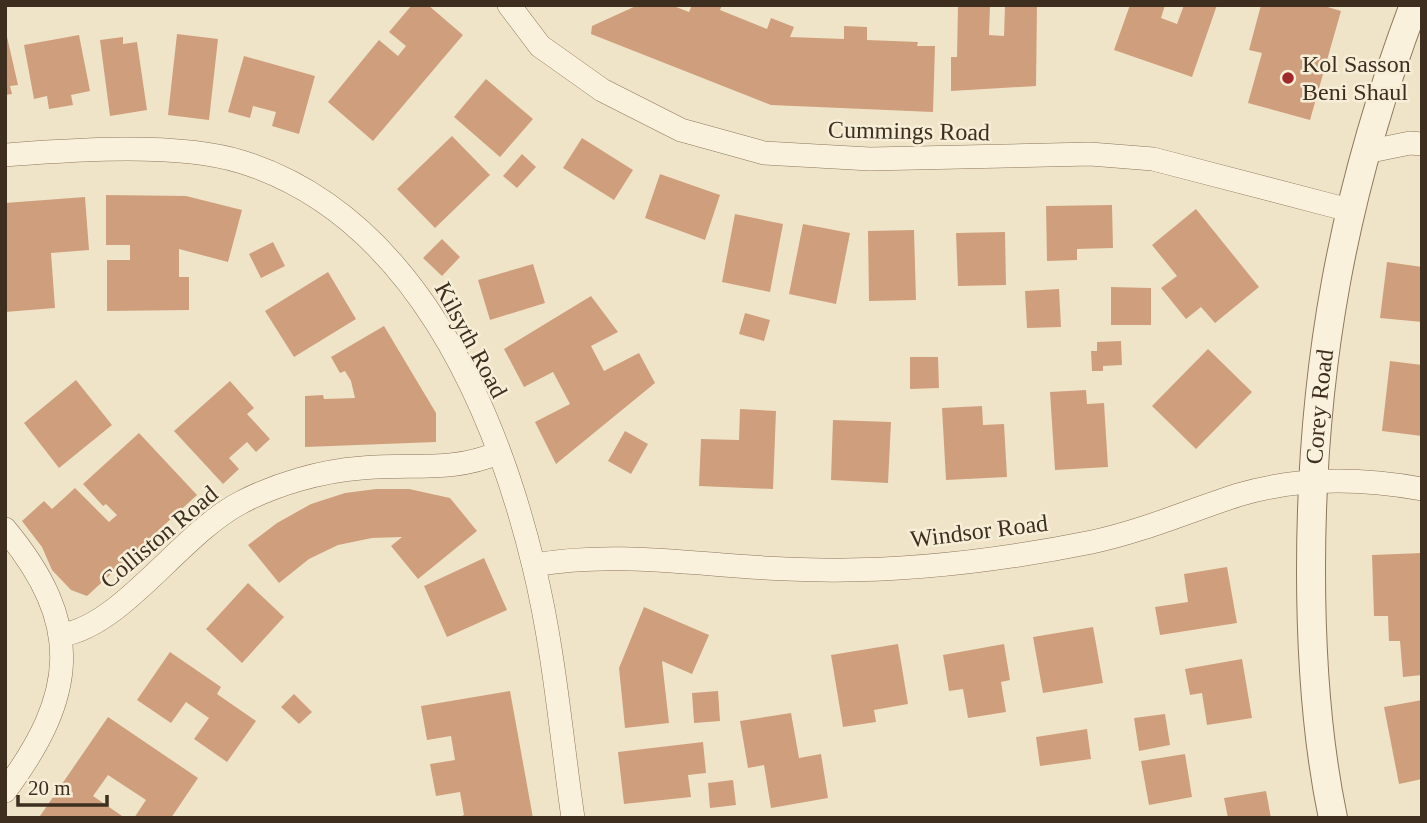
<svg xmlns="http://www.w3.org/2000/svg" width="1427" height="823" font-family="Georgia,serif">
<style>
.building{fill:#cf9f7d}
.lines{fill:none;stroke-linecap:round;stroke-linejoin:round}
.minor-casing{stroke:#8d765c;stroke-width:24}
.tertiary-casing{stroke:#8d765c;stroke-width:30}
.minor{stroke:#faf1dc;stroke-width:23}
.tertiary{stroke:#faf1dc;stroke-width:28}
.poi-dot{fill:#9e2a2b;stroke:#f7eed8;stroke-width:2.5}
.labels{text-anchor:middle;stroke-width:5;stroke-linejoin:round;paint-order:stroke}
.poi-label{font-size:24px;fill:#3d2e20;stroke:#f7eed8;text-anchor:start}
.street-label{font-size:24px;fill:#3d2e20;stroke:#f7eed8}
</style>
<rect width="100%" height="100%" fill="#f0e4c8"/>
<g class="building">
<path d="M412,5H428L463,35L373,141L328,102L379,40L398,56L406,46L389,32Z"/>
<path d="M638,5H671L689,12L692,5H722L720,10L767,29L771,18L794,27L790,37L844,39V26L867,27V40L918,42L917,46H935L933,112L771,105L591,34L592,26Z"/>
<path d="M958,5L990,6L989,35L1004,36L1005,5H1037L1036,86L951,91V57H957Z"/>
<path d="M1130,5H1165L1161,18L1177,24L1184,5H1217L1192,77L1114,50Z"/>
<path d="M1261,5H1321L1341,11L1310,120L1248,103L1262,53L1249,50Z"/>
<path d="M5,28L18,85L10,86L12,94L5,95Z"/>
<path d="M177,34L218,39L209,120L168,115Z"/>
<path d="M79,35L90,91L71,95L73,105L49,109L47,96L34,99L24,45Z"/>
<path d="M123,37V44L137,42L147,110L110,116L100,40Z"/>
<path d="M244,56L315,76L299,134L272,126L276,112L253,106L250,118L228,112Z"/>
<path d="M486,79L533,119L500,157L454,117Z"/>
<path d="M452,136L490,175L435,228L397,189Z"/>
<path d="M582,138L633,170L614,200L563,168Z"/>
<path d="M522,154L536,167L517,188L503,176Z"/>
<path d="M660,174L720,195L705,240L645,218Z"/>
<path d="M106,195L186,196L242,210L228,262L179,249V277H189V310L107,311V260H130V245H106Z"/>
<path d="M85,197L89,250L51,253L55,308L5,312V203Z"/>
<path d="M1112,205L1113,248L1077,249V260L1047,261L1046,206Z"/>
<path d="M1196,209L1259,287L1215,323L1201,307L1186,319L1161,288L1177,276L1152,245Z"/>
<path d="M735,214L783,224L770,292L722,282Z"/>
<path d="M803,224L850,233L836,304L789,294Z"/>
<path d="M914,230L916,300L869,301L868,231Z"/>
<path d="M1005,232L1006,285L958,286L956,233Z"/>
<path d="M442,239L460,257L442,276L423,258Z"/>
<path d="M273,242L285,266L261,278L249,254Z"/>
<path d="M1387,262L1422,267V322L1380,318Z"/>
<path d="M533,264L545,303L490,320L478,280Z"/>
<path d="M328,272L356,319L294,357L265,311Z"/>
<path d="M1111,287L1151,288V325H1111Z"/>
<path d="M1059,289L1061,327L1027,328L1025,291Z"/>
<path d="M591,296L618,332L591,346L604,371L639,353L655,383L556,464L535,422L570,404L553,372L524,387L504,349Z"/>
<path d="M745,313L770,320L764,341L739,334Z"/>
<path d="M384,326L436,413V442L305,447V396L323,395L324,399L355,398L351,381L345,371L340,373L331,357Z"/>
<path d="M1121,341L1122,365L1103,366V371H1092L1091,351H1097V342Z"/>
<path d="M1208,349L1252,392L1196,449L1152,406Z"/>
<path d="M910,357H938L939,388L910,389Z"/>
<path d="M1390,361L1422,365V436L1382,431Z"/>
<path d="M76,380L112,425L59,468L24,423Z"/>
<path d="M230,381L254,408L247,414L270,439L256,452L247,442L229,458L239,469L223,484L174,431Z"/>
<path d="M1086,390L1087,404L1104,403L1108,467L1055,470L1050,392Z"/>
<path d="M982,406L983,425L1004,424L1007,477L946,480L942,408Z"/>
<path d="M740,409L776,411L773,489L699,486L701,439L739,440Z"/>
<path d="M833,420L891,422L888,483L831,480Z"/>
<path d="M625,431L648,444L631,474L608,461Z"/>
<path d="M139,433L197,495L87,596L71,590L52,570L42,547L22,521L44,501L52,509L75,488L109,522L117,515L106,504L103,506L83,484Z"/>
<path d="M376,489H409L450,498L477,531L418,579L391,546L402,537L372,538L338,545L309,559L279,583L248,545L277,523L311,504L345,493Z"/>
<path d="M1422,553V675L1403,677L1400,641H1389L1388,616H1374L1372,555Z"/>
<path d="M484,558L507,610L447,637L424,586Z"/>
<path d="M1227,567L1237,623L1160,635L1155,607L1188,602L1184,574Z"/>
<path d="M248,583L284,617L242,663L206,629Z"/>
<path d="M644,607L709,635L692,674L662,661L669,723L625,728L619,668Z"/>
<path d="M1093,627L1103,683L1043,693L1033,637Z"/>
<path d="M898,644L908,704L874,710L876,722L843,727L831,655Z"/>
<path d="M1004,644L1010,680L1001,682L1006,712L968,718L963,689L949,691L943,655Z"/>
<path d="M170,652L221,687L217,694L256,721L227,762L194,739L209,718L186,702L171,723L137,700Z"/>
<path d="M1242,659L1252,718L1207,725L1202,693L1190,695L1185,669Z"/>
<path d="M510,691L533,818H457L464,815L460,792L436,796L430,764L455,760L451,736L427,740L421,706Z"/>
<path d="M718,691L720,721L694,723L692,693Z"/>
<path d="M294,694L312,712L299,724L281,707Z"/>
<path d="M1422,700V779L1399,784L1384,707Z"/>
<path d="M791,713L799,758L821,754L828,798L771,808L764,765L748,768L740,721Z"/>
<path d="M1165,714L1170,745L1139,751L1134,718Z"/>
<path d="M108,717L198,778L171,818H134L146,800L108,775L93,796L125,818H42L40,816Z"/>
<path d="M1087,729L1091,759L1040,766L1036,737Z"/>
<path d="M703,742L706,773L688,775L691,797L624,804L618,752Z"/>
<path d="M1185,754L1192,797L1149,805L1141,761Z"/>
<path d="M733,780L736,805L710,808L708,783Z"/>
<path d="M1266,791L1271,818H1228L1224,798Z"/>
</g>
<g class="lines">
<g class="minor-casing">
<g id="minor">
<path d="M509,5L540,46L602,90L681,130L764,153L870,159L1090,154L1153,159L1349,210"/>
<path d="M1366,152L1410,143L1422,144"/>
<path d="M5,155C74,150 176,142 242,162C413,216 495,406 534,567C554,649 561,735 573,818"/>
<path d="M5,529C84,624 77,695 5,791"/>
<path d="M534,565C619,550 702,566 787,569C888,574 993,562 1092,542C1143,531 1189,511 1238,495C1298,477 1361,478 1422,489"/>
<path d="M62,635C123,625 180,535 240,503C276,484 321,471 362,468C412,463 450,473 498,453"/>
</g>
</g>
<g class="tertiary-casing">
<g id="tertiary">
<path id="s1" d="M1333,818C1316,737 1311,653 1311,570C1311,369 1343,193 1414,5"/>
</g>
</g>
<use href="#minor" class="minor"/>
<use href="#tertiary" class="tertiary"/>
</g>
<circle class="poi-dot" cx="1288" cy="78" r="7"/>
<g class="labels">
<g class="poi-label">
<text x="1302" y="72">Kol Sasson<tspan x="1302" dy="28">Beni Shaul</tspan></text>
</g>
<g class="street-label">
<text transform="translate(909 131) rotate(1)" y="8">Cummings Road</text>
<text transform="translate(471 340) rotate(62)" y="8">Kilsyth Road</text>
<text dy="8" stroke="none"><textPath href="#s1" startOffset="413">Corey Road</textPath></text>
<text transform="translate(979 531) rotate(-7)" y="8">Windsor Road</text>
<text transform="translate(159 537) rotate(-40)" y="8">Colliston Road</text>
</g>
</g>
<rect width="1427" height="823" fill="none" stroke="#3d2e20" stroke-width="14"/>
<path d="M18 795v10h89v-10" fill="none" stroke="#3d2e20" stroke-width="3.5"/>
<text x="28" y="795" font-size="21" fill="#3d2e20" stroke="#f7eed8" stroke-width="5" paint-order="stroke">20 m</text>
</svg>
